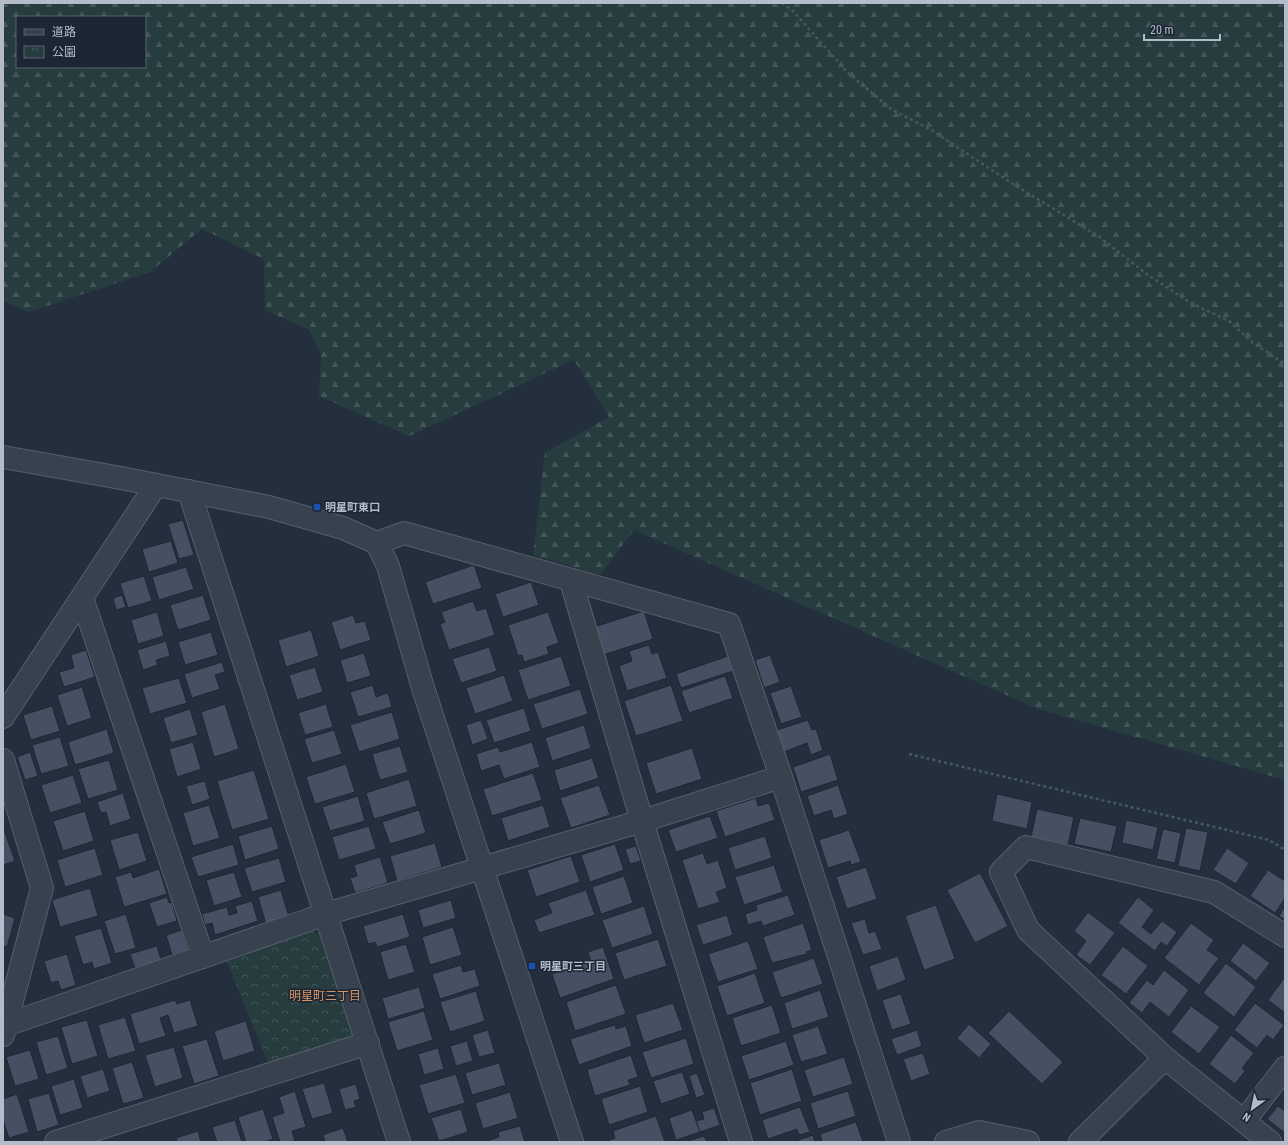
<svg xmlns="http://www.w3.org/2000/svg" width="1288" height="1145" font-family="'Roboto Condensed','Noto Sans JP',sans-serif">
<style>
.forest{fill:url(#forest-firs);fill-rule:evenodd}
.park{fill:url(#park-crowns)}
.building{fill:#455162;stroke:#1f2835}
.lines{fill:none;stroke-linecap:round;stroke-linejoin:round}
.minor-casing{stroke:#565f6c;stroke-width:24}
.tertiary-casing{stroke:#565f6c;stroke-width:24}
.path{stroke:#44595c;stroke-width:2.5;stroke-dasharray:3 3;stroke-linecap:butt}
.minor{stroke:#38414e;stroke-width:22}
.tertiary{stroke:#38414e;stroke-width:22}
.transit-dot{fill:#1a4fb4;stroke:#1d2633;stroke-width:1.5}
.labels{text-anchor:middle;stroke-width:3;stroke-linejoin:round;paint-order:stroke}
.poi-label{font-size:11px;font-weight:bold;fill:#b4bcc9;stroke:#1d2633;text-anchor:start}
.neighbourhood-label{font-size:12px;fill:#d59563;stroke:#1d2633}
</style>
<defs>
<pattern id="forest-firs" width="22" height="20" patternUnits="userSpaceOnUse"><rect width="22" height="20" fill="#263c3f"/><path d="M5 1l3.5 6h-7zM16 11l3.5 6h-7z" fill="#435659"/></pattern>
<pattern id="park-crowns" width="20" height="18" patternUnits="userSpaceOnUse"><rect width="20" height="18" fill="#263c3f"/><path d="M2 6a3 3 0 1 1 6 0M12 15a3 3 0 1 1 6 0" fill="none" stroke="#435659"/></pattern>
</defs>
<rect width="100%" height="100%" fill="#242f3e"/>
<path class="forest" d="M3,3H1285V780L1038,709L634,530L600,575L533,555L545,453L609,417L574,360L409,436L319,396L321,354L309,330L265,310L264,259L202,229L150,272L29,312L3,301ZM17,17H145V67H17Z"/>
<path class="park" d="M307,929L331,938L359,1027L348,1041L269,1065L226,959Z"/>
<g class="building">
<path d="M183,520L194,555L179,559L168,524Z"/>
<path d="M171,541L178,563L149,572L142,549Z"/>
<path d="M474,565L482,588L433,604L425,582Z"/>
<path d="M186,567L194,589L159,600L152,577Z"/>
<path d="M144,576L152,601L128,608L120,583Z"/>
<path d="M531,582L539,605L503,617L495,594Z"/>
<path d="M122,595L126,607L116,610L113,598Z"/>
<path d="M203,595L211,620L178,630L170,605Z"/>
<path d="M473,601L477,611L486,608L495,635L449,650L440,624L445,622L441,612Z"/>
<path d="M644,611L653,639L603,655L594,627Z"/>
<path d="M157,612L164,636L138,644L131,620Z"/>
<path d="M548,612L559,643L547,647L549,654L524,662L522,655L518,656L508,625Z"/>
<path d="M353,615L356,623L365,621L371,640L340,650L331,622Z"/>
<path d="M311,630L319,656L286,667L278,640Z"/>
<path d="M211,632L218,655L185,665L178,642Z"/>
<path d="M166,641L170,656L156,660L158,665L143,670L137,650Z"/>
<path d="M649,645L652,654L658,652L667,678L627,691L619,666L632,661L629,651Z"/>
<path d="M489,647L497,671L461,683L452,659Z"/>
<path d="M86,650L95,677L64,687L59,672L74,668L71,655Z"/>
<path d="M364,653L371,676L347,683L340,660Z"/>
<path d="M770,655L780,682L764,688L755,660Z"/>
<path d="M561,656L571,686L528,700L518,670Z"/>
<path d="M728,656L733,671L681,688L676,674Z"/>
<path d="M222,662L225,672L215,675L220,689L192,698L184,674Z"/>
<path d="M315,667L323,692L297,700L289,675Z"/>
<path d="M504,675L513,701L475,714L466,688Z"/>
<path d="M725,676L733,698L689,713L681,691Z"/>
<path d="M179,678L187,703L150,714L142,688Z"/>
<path d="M373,685L376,697L388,693L392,707L358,717L350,692Z"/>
<path d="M671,685L683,721L636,736L624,701Z"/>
<path d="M791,686L802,717L781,724L770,693Z"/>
<path d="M82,687L92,718L67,726L57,695Z"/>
<path d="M580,689L588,714L542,729L533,704Z"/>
<path d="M225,704L239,749L214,757L201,712Z"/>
<path d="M326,704L333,727L305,735L298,713Z"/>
<path d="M52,706L60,731L31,740L23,715Z"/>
<path d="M524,708L531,731L494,743L486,720Z"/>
<path d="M190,709L198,735L171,743L163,718Z"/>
<path d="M392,712L400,739L359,752L350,725Z"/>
<path d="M481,720L488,739L472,745L466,725Z"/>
<path d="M808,720L812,730L816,729L823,750L811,755L807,743L784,752L777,730Z"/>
<path d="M584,725L591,748L552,761L545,738Z"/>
<path d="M107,729L114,753L75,765L68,742Z"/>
<path d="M334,730L342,754L312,763L304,739Z"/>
<path d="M60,737L69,766L41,774L32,745Z"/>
<path d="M193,742L201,769L177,777L169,749Z"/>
<path d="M532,742L540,767L504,779L499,765L481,771L476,754L498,747L500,752Z"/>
<path d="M400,746L408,772L380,780L372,754Z"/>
<path d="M692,748L702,779L656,794L646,763Z"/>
<path d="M30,752L38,776L25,780L17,757Z"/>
<path d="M830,754L838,780L801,792L793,767Z"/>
<path d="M592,758L599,778L560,791L554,770Z"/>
<path d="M109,760L118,790L88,799L78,769Z"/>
<path d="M346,764L355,792L315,804L306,777Z"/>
<path d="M254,770L269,819L232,830L217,781Z"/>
<path d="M533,773L542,800L492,816L483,789Z"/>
<path d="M73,775L82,803L50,813L41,785Z"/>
<path d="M409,779L417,806L374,819L366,793Z"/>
<path d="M205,781L210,799L192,805L186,786Z"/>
<path d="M599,785L610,815L571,828L560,798Z"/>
<path d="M838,785L848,814L834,819L831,810L814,816L807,796Z"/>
<path d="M123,793L131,819L110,826L106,812L101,813L97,802Z"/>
<path d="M997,794L1032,802L1027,829L992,821Z"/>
<path d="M358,796L365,821L330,831L322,807Z"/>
<path d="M756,798L758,806L769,803L775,820L725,837L716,811Z"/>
<path d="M209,805L220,838L193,846L183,813Z"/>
<path d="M543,805L550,827L508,841L501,818Z"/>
<path d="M1037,809L1074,817L1068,845L1031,837Z"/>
<path d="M419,810L426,833L390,844L382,822Z"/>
<path d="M85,811L94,841L63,851L53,821Z"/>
<path d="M710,816L718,838L676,852L668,830Z"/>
<path d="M1080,818L1117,826L1111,852L1074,844Z"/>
<path d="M1126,820L1158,827L1153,850L1122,843Z"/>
<path d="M272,826L279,849L245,860L238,836Z"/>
<path d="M369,826L376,849L339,860L332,837Z"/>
<path d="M3,827L15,861L3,865Z"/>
<path d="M1186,828L1208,832L1200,871L1178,866Z"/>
<path d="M1163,829L1181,833L1175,863L1156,859Z"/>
<path d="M849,830L861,862L851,865L850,861L828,868L819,840Z"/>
<path d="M138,832L147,861L119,870L110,840Z"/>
<path d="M765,836L772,858L735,870L728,848Z"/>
<path d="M435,843L442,867L397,881L390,856Z"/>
<path d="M233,844L239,865L198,877L191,857Z"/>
<path d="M615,844L624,870L590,882L581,855Z"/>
<path d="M636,846L641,861L630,864L625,849Z"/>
<path d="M95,848L103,875L65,887L57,860Z"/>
<path d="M1227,848L1249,863L1236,884L1213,870Z"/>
<path d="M703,853L707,864L718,860L727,888L716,892L720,902L698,909L682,860Z"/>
<path d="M571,856L580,882L536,897L527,870Z"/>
<path d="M380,857L388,883L355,893L350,878L357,876L354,865Z"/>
<path d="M279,858L286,882L252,892L244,868Z"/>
<path d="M774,865L783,892L744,905L735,877Z"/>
<path d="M866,867L877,899L847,909L836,877Z"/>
<path d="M159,869L167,894L124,907L115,877L131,872L133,878Z"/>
<path d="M1268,870L1285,881V898L1275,913L1250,896Z"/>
<path d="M234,872L242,897L214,906L206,880Z"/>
<path d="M980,873L1008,926L975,943L947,890Z"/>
<path d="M624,876L633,903L601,914L592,887Z"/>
<path d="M90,888L98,916L60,927L52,900Z"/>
<path d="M281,890L289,917L266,924L258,897Z"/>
<path d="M586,890L595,915L539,933L534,920L552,913L548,903Z"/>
<path d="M788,895L795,915L763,926L761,921L748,925L745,914L757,910L756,905Z"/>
<path d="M167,897L169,903L172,902L177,921L157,927L149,903Z"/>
<path d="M1138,897L1154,910L1142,927L1151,934L1162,921L1177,932L1167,946L1161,942L1155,951L1118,923Z"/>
<path d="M451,900L456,918L423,928L418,910Z"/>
<path d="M252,901L258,921L215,935L212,923L205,925L202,914L227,907L229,915L237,913L235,906Z"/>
<path d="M936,905L955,959L924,970L905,916Z"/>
<path d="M644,906L653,934L612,948L602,920Z"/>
<path d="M1285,906V920L1279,916Z"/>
<path d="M1088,912L1115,933L1090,965L1076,955L1086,941L1074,931Z"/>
<path d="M3,914L15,918L7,947L3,946Z"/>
<path d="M126,914L136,948L115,954L104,921Z"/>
<path d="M403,914L410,937L377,947L375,942L368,944L363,926Z"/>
<path d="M727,915L733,935L703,945L696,925Z"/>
<path d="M865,919L869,933L875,931L882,949L863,955L851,923Z"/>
<path d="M803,923L812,950L806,952L807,954L772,963L763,937Z"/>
<path d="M1191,923L1214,940L1207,950L1219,958L1199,985L1164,958Z"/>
<path d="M453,927L462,955L430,965L422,937Z"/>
<path d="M101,928L112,963L94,969L92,962L83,965L74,936Z"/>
<path d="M182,930L188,950L172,955L166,935Z"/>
<path d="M658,939L667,966L624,980L615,953Z"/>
<path d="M748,941L758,969L718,982L708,954Z"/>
<path d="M1243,943L1270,963L1256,981L1230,961Z"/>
<path d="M406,944L415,972L388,980L380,952Z"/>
<path d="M157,946L161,960L135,968L130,954Z"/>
<path d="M1123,946L1148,966L1126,994L1101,975Z"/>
<path d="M603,947L614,979L560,998L552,974L591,961L588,952Z"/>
<path d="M67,954L76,985L61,990L58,981L51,983L44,961Z"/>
<path d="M898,956L906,980L877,991L869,966Z"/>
<path d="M814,958L823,984L781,998L772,972Z"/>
<path d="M1226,963L1256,987L1234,1017L1203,993Z"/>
<path d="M461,965L463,972L475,969L480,986L440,999L432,974Z"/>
<path d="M1164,970L1189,990L1169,1017L1150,1002L1142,1013L1129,1003L1147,980L1153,985Z"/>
<path d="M755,973L765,1003L727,1016L717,986Z"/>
<path d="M1285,977V1013L1268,1000Z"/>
<path d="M616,985L626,1014L575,1031L566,1002Z"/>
<path d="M419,987L425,1008L388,1019L382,998Z"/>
<path d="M820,990L829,1017L792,1029L784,1003Z"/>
<path d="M476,991L485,1021L450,1032L440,1002Z"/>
<path d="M901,994L911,1024L892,1030L882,1000Z"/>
<path d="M175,1000L177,1004L190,1000L198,1026L174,1033L168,1015L160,1018L166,1036L139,1044L130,1014Z"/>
<path d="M673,1003L683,1030L644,1043L635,1015Z"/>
<path d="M1255,1003L1284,1025L1273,1040L1267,1035L1257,1048L1234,1030Z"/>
<path d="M772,1005L781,1033L741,1046L732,1018Z"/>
<path d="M1191,1006L1220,1027L1199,1054L1171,1032Z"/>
<path d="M424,1011L433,1040L397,1051L388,1022Z"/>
<path d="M1009,1011L1063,1062L1042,1084L988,1033Z"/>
<path d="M125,1017L136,1051L108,1059L98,1025Z"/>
<path d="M87,1020L98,1056L72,1064L61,1027Z"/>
<path d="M246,1021L255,1051L223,1061L214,1031Z"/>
<path d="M969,1024L991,1044L979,1058L957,1038Z"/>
<path d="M615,1025L616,1029L626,1026L632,1046L579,1065L570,1039Z"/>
<path d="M818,1026L828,1054L801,1062L792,1035Z"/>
<path d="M488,1030L495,1053L479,1057L472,1035Z"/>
<path d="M917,1030L922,1046L897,1055L891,1039Z"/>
<path d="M1231,1035L1254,1053L1242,1068L1245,1071L1235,1084L1209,1064Z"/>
<path d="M58,1036L68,1068L46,1075L36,1042Z"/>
<path d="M686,1038L694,1064L651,1078L642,1052Z"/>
<path d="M207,1039L219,1076L194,1084L182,1046Z"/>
<path d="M467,1041L473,1061L456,1066L450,1046Z"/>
<path d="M786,1041L794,1065L749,1080L741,1056Z"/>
<path d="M174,1047L183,1078L155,1087L145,1055Z"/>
<path d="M438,1048L444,1069L424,1075L418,1054Z"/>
<path d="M30,1050L39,1079L15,1086L6,1057Z"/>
<path d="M923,1053L930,1074L911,1081L903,1059Z"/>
<path d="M631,1055L638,1077L628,1080L630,1085L595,1096L587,1070Z"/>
<path d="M844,1057L853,1084L813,1097L804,1070Z"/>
<path d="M132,1062L144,1098L123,1104L112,1068Z"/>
<path d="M499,1063L506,1085L472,1095L465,1073Z"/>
<path d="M103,1069L110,1091L87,1098L80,1076Z"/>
<path d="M792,1069L802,1101L760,1115L750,1083Z"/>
<path d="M682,1072L690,1094L661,1104L653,1081Z"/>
<path d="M697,1073L705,1095L696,1098L689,1076Z"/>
<path d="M456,1074L465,1103L428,1114L419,1085Z"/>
<path d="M74,1079L83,1108L60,1115L51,1086Z"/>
<path d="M324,1083L333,1113L312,1119L302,1089Z"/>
<path d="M356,1084L360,1099L354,1101L356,1107L345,1110L339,1089Z"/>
<path d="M640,1086L648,1112L609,1125L601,1099Z"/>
<path d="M295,1091L306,1127L292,1131L295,1141L280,1142L272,1117L284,1113L279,1097Z"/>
<path d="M848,1091L856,1116L818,1129L810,1103Z"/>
<path d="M510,1092L518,1118L483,1129L475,1103Z"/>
<path d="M49,1093L59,1125L37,1132L28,1099Z"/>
<path d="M17,1094L29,1132L9,1138L3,1120V1099Z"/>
<path d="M1278,1106L1285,1111V1133L1267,1119Z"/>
<path d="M800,1107L810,1132L799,1135L797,1129L768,1139L762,1120Z"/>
<path d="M714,1108L720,1125L700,1132L696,1121L704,1119L702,1112Z"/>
<path d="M263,1109L273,1139L265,1142H246L238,1117Z"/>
<path d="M461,1109L468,1132L439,1141L431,1118Z"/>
<path d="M692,1110L700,1132L676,1140L669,1118Z"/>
<path d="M656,1116L665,1142H604L615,1138L613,1131Z"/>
<path d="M235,1120L242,1142H217L212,1127Z"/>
<path d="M856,1122L863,1142H822L820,1134Z"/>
<path d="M520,1126L525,1142H484L499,1137L498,1132Z"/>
<path d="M343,1128L348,1142H325L323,1135Z"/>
<path d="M198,1131L201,1142H177L176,1138Z"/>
<path d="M813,1135L815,1142H793Z"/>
<path d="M704,1136L707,1142H685Z"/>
</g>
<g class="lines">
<g class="minor-casing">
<g id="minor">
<path d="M189,491L399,1142"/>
<path d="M377,543L404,533L729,624L781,777L899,1142"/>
<path d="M571,581L642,821L741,1142"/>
<path d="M82,598L203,957"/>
<path d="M3,717L156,485"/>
<path d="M3,760L42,888L3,1035"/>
<path d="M6,1025L326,914L642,821L781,777"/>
<path d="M1244,1121L1285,1068"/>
<path d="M56,1142L368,1043"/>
<path d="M946,1142L979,1132L1028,1142"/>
<path d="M1080,1142L1165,1058"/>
<path d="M1270,1142L1165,1058L1028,930L1001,872L1026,847L1214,892L1285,936"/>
</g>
</g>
<g class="tertiary-casing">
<path id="tertiary" d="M3,457L121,478L269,507L343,528L377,543L388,566L423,688L572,1142"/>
</g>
<g class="path">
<path d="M782,3L793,11L847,72L891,109L933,131L1013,184L1098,236L1148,275L1191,303L1229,321L1253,343L1285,364"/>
<path d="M909,754L1269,840L1285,850"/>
</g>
<use href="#minor" class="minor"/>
<use href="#tertiary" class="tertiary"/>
</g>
<g class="transit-dot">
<rect x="313" y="503" width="8" height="8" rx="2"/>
<rect x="528" y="962" width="8" height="8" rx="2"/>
</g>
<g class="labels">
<g class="poi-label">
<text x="325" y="511">明星町東口</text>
<text x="540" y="970">明星町三丁目</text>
</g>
<g class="neighbourhood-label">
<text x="325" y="1000">明星町三丁目</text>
</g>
</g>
<rect width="1288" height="1145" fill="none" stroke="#b4bcc9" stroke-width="8"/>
<rect x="16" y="16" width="130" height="52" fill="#1d2633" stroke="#59626f"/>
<rect x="24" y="29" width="20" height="6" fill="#38414e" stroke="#59626f"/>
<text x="52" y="36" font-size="12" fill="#b4bcc9">道路</text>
<rect x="24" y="46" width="20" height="12" fill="url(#park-crowns)" stroke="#59626f"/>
<text x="52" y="56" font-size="12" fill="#b4bcc9">公園</text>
<g transform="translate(1252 1109) rotate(213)" stroke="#1d2633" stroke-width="3" paint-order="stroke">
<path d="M0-3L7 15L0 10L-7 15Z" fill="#b4bcc9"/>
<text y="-6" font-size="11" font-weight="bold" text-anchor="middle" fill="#b4bcc9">N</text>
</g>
<path d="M1144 34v6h76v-6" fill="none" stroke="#b4bcc9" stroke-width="2"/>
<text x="1150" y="34" font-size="12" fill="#b4bcc9" stroke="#1d2633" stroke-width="3" paint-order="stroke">20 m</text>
</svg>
